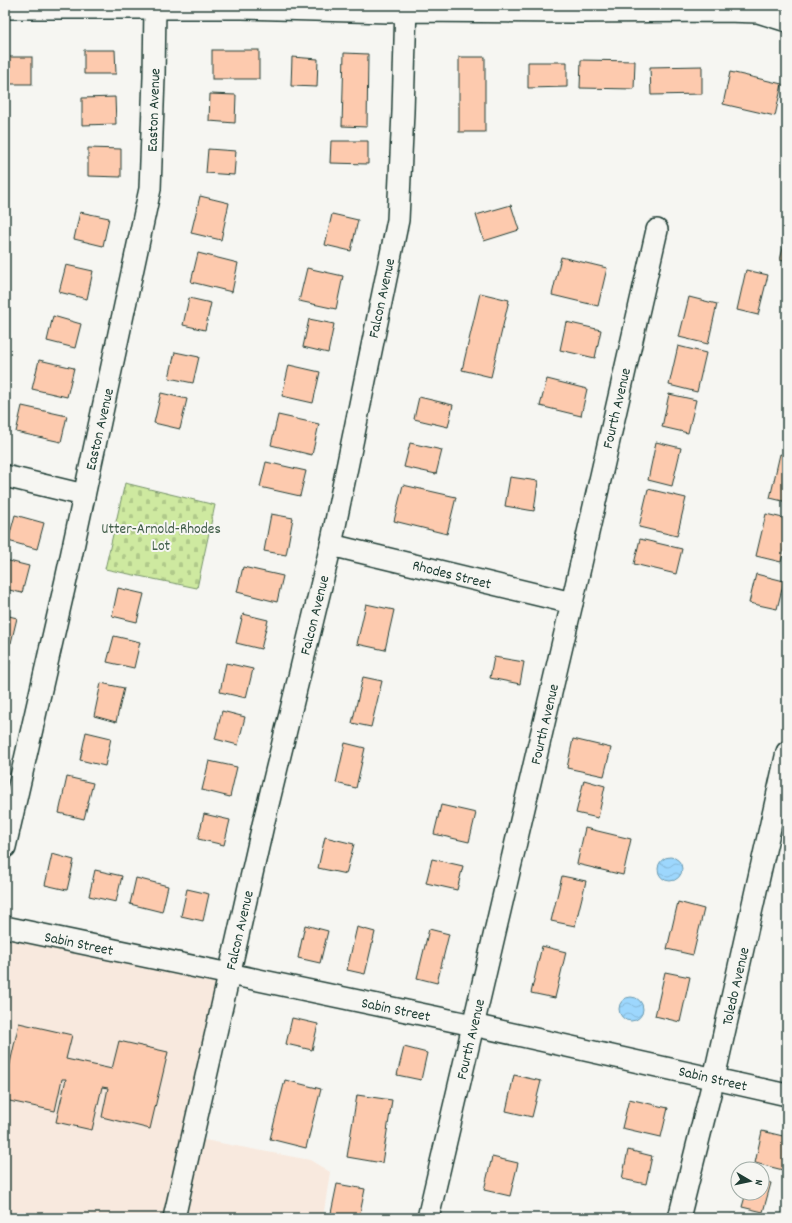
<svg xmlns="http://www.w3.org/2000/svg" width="792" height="1223" font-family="Dekko,sans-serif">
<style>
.built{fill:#f8e9de}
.cemetery{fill:url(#cemetery-stones);stroke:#76936a}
.water{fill:url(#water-waves);stroke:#6b99ad}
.building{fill:#fdcaae;stroke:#1f3d34}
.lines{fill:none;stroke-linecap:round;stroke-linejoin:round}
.minor-casing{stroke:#1f3d34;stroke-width:24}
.minor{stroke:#f6f6f2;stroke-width:21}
.labels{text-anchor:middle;stroke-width:4;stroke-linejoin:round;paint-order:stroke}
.street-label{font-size:15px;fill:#1f3d34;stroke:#f6f6f2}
.park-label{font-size:15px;fill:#425f4a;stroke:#f6f6f2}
</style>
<defs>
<pattern id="cemetery-stones" width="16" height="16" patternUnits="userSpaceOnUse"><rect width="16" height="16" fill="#cee9a0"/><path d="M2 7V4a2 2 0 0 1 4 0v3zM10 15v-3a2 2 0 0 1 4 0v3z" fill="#b0c98a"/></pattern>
<pattern id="water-waves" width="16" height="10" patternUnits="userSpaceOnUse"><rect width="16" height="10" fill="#9dd7fd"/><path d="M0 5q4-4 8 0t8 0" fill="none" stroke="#87b9d9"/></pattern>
</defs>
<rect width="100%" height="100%" fill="#f6f6f2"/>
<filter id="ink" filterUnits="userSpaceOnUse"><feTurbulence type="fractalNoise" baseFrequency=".025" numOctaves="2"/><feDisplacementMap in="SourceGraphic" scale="8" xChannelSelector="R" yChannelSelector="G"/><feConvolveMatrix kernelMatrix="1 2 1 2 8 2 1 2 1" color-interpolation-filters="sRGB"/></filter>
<g filter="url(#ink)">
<path class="built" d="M5,927L229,976L194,1138L310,1160L330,1172L323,1218H5Z"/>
<path class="cemetery" d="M125,483L215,505L197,588L105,569Z"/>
<g class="water">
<circle cx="670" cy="869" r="12"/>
<circle cx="631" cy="1009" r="12"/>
</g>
<g class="building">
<path d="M84,50H115L116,74H84Z"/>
<rect x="212" y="50" width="47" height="29"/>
<path d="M344,53L368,54L367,127L342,126Z"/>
<rect x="7" y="57" width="25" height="27"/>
<path d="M292,57L318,59L317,87L291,86Z"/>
<rect x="459" y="57" width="26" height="75"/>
<path d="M581,60L635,61L634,89L580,88Z"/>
<path d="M528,62H567V87L528,88Z"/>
<path d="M702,66V94L651,95L650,67Z"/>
<path d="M730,72L782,84L775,116L723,104Z"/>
<path d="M210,94L236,95L235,123L209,121Z"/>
<path d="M115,97L116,124L82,125V98Z"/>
<path d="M331,141H368V164L330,163Z"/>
<path d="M88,148L121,149V177L88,176Z"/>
<path d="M208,149L236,151L234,175L206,173Z"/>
<path d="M200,196L229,203L221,240L191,233Z"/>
<path d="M511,205L519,230L484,241L476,215Z"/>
<path d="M80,212L109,218L103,246L74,239Z"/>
<path d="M332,214L358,220L351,251L325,245Z"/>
<path d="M784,244H787V262L780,260Z"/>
<path d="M198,253L238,263L232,292L191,282Z"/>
<path d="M561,257L607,268L598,306L552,295Z"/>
<path d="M66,265L93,271L87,299L59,292Z"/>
<path d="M307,268L343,276L336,309L299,301Z"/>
<path d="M746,270L768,275L758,315L737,310Z"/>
<path d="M480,293L509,300L491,377L462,370Z"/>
<path d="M689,297L717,304L708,344L679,337Z"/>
<path d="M189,298L211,303L205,330L183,325Z"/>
<path d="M53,316L81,324L75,348L47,341Z"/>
<path d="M309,319L334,324L328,353L303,347Z"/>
<path d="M566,322L601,330L595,358L560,350Z"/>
<path d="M678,346L706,353L697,392L669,385Z"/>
<path d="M175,352L199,357L193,383L169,378Z"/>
<path d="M39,360L74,368L67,397L32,389Z"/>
<path d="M289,365L320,372L313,403L282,396Z"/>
<path d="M547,379L587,389L581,416L540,406Z"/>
<path d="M161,393L187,399L180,429L154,423Z"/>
<path d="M669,394L696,400L688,433L662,427Z"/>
<path d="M419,397L453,405L448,427L414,419Z"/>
<path d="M22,406L67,416L61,442L16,432Z"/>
<path d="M278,415L319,424L312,455L271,445Z"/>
<path d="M656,442L681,448L672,486L648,480Z"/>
<path d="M410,443L442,450L436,474L404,467Z"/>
<path d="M780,454L787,456V502L770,498Z"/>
<path d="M266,462L306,471L300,496L260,487Z"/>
<path d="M510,477L538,481L534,511L505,506Z"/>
<path d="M403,485L456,497L447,534L394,521Z"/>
<path d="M648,489L686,498L677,536L639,527Z"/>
<path d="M271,514L293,518L286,555L264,551Z"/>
<path d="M766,514L787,519V537L781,562L756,556Z"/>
<path d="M15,515L44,523L37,549L8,541Z"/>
<path d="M640,539L682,549L676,574L634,564Z"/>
<path d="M5,560L29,566L22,593L5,589Z"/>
<path d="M243,567L283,576L277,602L237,592Z"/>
<path d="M756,574L784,581L777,609L749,603Z"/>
<path d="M118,588L144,594L137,622L112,616Z"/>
<path d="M366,604L394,610L385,650L357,644Z"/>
<path d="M243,614L268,620L261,649L236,643Z"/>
<path d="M5,615L17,618L11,643L5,642Z"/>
<path d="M114,636L140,642L134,668L107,662Z"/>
<path d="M494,657L524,662L520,684L490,678Z"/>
<path d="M5,661L10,662L5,685Z"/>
<path d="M226,663L253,669L246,698L220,692Z"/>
<path d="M363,677L382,681L371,727L352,723Z"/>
<path d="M101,683L124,688L116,722L94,716Z"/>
<path d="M222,711L245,717L238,745L215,739Z"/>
<path d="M86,732L111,738L105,766L80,760Z"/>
<path d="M573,739L611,748L604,776L567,768Z"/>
<path d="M345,743L365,748L356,788L336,783Z"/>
<path d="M209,761L237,767L230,797L202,790Z"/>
<path d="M67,777L93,783L84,819L59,813Z"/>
<path d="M584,780L605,786L598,818L576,813Z"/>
<path d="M441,805L476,813L469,842L434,834Z"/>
<path d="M204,814L230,820L224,845L198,839Z"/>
<path d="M585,828L631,839L623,875L577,864Z"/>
<path d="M325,837L354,844L346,874L318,868Z"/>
<path d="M52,854L74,860L67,890L45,885Z"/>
<path d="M432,859L463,866L457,890L426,883Z"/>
<path d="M95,870L122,876L116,902L89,896Z"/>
<path d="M562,876L586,881L575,926L551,921Z"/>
<path d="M136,878L168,886L162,912L130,904Z"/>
<path d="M187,889L209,894L203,921L181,916Z"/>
<path d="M678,902L704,909L693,955L667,949Z"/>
<path d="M305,925L328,931L320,963L298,958Z"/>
<path d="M357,927L375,932L365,974L347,970Z"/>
<path d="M429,929L449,934L437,983L417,978Z"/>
<path d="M542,946L566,952L555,998L531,993Z"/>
<path d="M665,972L690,977L680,1022L655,1016Z"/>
<path d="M292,1018L318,1024L312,1050L286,1044Z"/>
<path d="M19,1023L72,1035L66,1059L112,1069L119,1041L168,1052L150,1129L102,1117L108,1088L102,1087L92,1130L56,1122L66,1079H62L55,1111L5,1100V1086Z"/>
<path d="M404,1047L427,1053L421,1080L397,1075Z"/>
<path d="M514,1075L541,1081L532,1117L506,1111Z"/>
<path d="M285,1080L321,1089L306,1148L270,1139Z"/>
<path d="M357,1095L392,1100L382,1163L347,1157Z"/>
<path d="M629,1099L668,1108L661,1137L622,1128Z"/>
<path d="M762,1131L787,1137V1171L755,1163Z"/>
<path d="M628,1150L652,1156L646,1184L622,1179Z"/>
<path d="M492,1157L518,1163L510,1196L484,1190Z"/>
<path d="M762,1181L771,1183L763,1212L742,1207L746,1193H762Z"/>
<path d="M337,1184L365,1189L359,1218H330Z"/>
<path d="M730,1215L742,1218H730Z"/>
</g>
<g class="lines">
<g class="minor-casing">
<g id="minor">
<path d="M5,8H242L389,12L407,11L573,12L725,11L758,12L787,21"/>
<path d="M5,476L84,495"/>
<path d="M331,545L572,603"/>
<path d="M5,847L66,580L150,189L154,77L155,5"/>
<path d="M5,927L473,1025L787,1095"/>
<path d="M174,1218L263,825L331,545L398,220L403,112L406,5"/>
<path d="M428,1218L572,603L657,230"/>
<path d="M679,1218L714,1078L787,752"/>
</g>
</g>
<use href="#minor" class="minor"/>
</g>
</g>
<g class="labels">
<g class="street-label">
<text transform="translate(153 110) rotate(-88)" y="5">Easton Avenue</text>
<text transform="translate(381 298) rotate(-78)" y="5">Falcon Avenue</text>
<text transform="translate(616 408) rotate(-77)" y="5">Fourth Avenue</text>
<text transform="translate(99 429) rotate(-77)" y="5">Easton Avenue</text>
<text transform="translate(452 574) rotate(14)" y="5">Rhodes Street</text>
<text transform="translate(314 615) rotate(-76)" y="5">Falcon Avenue</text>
<text transform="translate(544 724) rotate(-77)" y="5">Fourth Avenue</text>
<text transform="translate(239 930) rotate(-77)" y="5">Falcon Avenue</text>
<text transform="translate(79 943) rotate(12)" y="5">Sabin Street</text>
<text transform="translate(735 986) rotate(-77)" y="5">Toledo Avenue</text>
<text transform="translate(396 1009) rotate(12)" y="5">Sabin Street</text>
<text transform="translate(470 1039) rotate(-77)" y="5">Fourth Avenue</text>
<text transform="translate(713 1078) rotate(13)" y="5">Sabin Street</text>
</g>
<g class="park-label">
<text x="161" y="533">Utter-Arnold-Rhodes<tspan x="161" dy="17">Lot</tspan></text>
</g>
</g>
<rect width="792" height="1223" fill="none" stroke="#f6f6f2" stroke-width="20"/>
<rect x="10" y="10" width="772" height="1203" fill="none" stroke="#1f3d34" stroke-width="1.5" filter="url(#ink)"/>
<g transform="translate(750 1181) rotate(99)"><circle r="19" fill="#f6f6f2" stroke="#a0aca6"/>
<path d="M0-3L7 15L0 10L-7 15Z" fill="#1f3d34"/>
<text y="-6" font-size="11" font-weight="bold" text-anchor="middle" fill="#1f3d34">N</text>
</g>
</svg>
